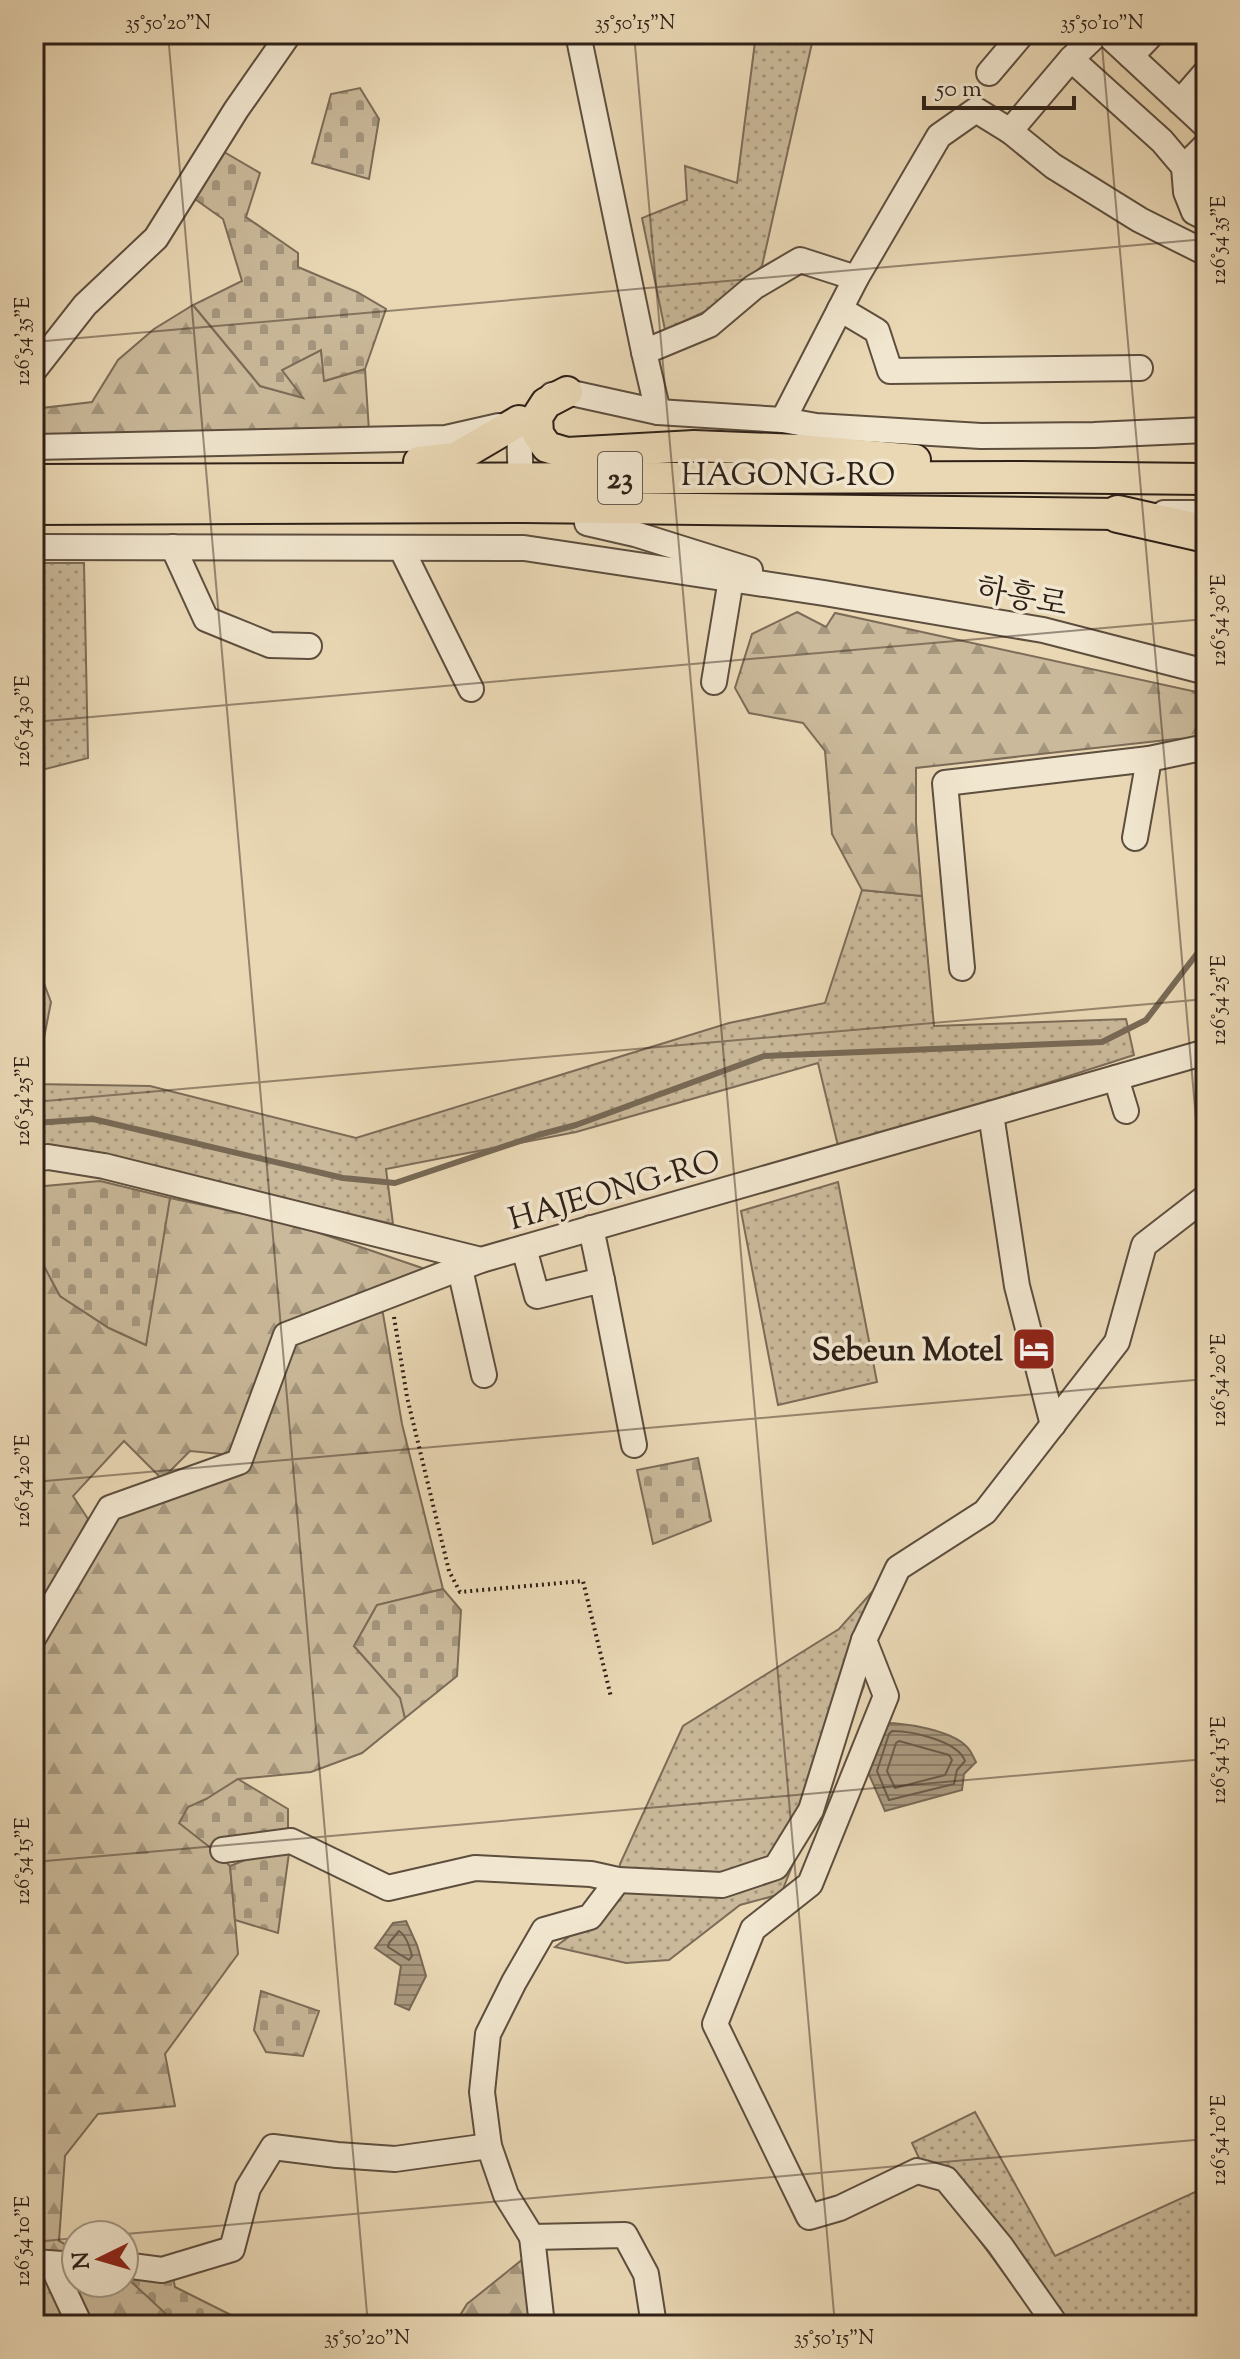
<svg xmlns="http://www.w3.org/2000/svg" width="1240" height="2359" font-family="'Sorts Mill Goudy','Noto Serif KR',serif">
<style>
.grass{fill:url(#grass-dots);stroke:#7c6c58;stroke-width:2}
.forest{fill:url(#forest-firs);stroke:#7c6c58;stroke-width:2}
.cemetery{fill:url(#cemetery-stones);stroke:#7c6c58;stroke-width:2}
.water{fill:url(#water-rules);stroke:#786955;stroke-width:2}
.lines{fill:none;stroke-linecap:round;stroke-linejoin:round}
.shore{stroke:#6c5c4b;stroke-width:2}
.stream{stroke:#786955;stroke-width:6}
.minor-casing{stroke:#5d4e3e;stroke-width:28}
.major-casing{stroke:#2e2017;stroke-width:34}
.highway-casing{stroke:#2e2017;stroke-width:40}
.path{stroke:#2e2017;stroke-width:4;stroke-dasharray:2 4;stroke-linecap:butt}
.minor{stroke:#f1e6cf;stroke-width:24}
.major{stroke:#ead8b5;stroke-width:30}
.highway{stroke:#ead8b5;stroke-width:36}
.ticks{fill:none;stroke:#2e2017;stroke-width:2;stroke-opacity:0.45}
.labels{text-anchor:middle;stroke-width:7;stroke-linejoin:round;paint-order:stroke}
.shield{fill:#f1e6cf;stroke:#685b4e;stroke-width:2}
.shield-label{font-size:30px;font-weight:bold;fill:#2e2017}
.street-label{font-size:32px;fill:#2e2017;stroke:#f1e6cf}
.poi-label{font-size:32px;font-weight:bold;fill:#2e2017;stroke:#f1e6cf;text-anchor:end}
.neatline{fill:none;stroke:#2e2017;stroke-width:3}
.ticks-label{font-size:20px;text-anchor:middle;fill:#2e2017}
</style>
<defs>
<pattern id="grass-dots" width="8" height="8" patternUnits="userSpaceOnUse" patternTransform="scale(2)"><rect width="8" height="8" fill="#cab99a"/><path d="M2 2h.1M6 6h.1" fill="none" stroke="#a4967d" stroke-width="1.8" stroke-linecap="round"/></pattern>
<pattern id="forest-firs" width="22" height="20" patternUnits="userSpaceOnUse" patternTransform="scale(2)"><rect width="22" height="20" fill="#cab99a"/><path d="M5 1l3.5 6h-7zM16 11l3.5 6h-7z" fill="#a4967d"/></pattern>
<pattern id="cemetery-stones" width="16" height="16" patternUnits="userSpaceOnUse" patternTransform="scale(2)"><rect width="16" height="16" fill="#cab99a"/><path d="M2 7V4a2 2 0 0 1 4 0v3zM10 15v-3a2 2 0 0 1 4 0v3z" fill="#a4967d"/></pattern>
<pattern id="water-rules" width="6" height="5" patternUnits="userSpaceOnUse" patternTransform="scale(2)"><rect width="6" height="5" fill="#aa997f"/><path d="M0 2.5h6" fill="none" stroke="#8b7c67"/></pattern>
</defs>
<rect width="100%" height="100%" fill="#ead8b5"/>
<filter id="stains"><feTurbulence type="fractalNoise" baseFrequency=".0025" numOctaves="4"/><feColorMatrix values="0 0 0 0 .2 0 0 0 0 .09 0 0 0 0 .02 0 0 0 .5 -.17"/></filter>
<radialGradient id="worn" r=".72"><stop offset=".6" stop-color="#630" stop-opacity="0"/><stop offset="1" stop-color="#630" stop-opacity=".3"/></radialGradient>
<g class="grass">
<path d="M756,34H814L762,266L715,307L665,330L642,218L687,200L685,166L737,183Z"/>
<path d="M34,563H84L88,758L34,772Z"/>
<path d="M862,890L922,896L934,1026L1126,1019L1134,1055L839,1150L818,1063L576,1132L386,1169L393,1224L41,1144L34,1145V957L51,1002L35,1084L150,1086L356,1138L729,1023L825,1003Z"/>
<path d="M838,1182L877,1382L778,1405L741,1211Z"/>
<path d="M872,1592L864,1686L781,1894L740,1905L669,1960L626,1963L555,1947L616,1902L620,1864L683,1726L839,1629Z"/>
<path d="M975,2112L1055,2256L1206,2187V2325H1042L941,2188L918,2180L919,2158L912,2143Z"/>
</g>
<g class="forest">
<path d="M193,305L260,386L302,397L281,370L321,350L325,381L365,369L369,431L34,437V409L92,402L118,360L154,329Z"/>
<path d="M797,612L826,627L835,613L1206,694V738L1176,739L916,768V823L922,896L862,890L832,834L825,751L803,723L749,713L735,688L752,634Z"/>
<path d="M170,1198L293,1224L425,1269L281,1334L231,1455L190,1451L162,1479L124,1441L73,1496L88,1519L34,1620V1252H37L60,1296L109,1328L146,1345L160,1238Z"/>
<path d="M382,1308L402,1424L443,1589L377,1605L354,1646L401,1698L405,1718L362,1753L311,1772L238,1779L206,1802L212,1849L230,1866L238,1954L165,2054L175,2106L98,2114L65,2156L59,2241L76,2250V2283H124V2275L166,2313L153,2325H34V1652L114,1515L244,1472L292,1344Z"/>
<path d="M523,2259L532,2325H454L467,2304Z"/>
</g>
<g class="cemetery">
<path d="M360,88L379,119L369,179L312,163L331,94Z"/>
<path d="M219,149L260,173L246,217L298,253V267L357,292L386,309L365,369L324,381L321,350L282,370L303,398L260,386L193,305L242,281L223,219L192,197Z"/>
<path d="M100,1181L170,1198L146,1345L109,1328L60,1296L37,1253L34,1252V1187Z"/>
<path d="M698,1458L711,1521L653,1544L637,1470Z"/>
<path d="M443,1589L461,1610L457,1676L405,1718L400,1698L354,1646L377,1605Z"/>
<path d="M238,1779L288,1809V1833L212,1849L179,1823L188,1807L206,1799Z"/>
<path d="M289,1853L278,1933L235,1920L230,1866L258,1855Z"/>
<path d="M261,1991L319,2011L303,2056L266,2052L254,2030Z"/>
<path d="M172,2273L175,2287L235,2317L224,2325H153L165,2313L124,2275Z"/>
</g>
<g class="water">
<path d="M884,1723C906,1723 950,1730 966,1746C971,1750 973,1757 976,1762L964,1774L962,1790L885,1811L868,1772Z"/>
<path d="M406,1921L417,1945L426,1976L409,2010L395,2004L401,1966L375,1948L393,1923Z"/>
</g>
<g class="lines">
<g class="shore">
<path d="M892,1731C912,1731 958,1741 965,1761L957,1770L954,1784L889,1800L877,1771L889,1734Z"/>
<path d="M899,1741L949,1755L952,1760L945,1775L895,1788L887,1771L896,1743Z"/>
<path d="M399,1931C406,1935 410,1948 412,1956L409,1960L388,1947L389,1943Z"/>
</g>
<path class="stream" d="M34,1123L93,1119L343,1178L395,1183L538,1135L576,1125L764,1056L1102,1042L1146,1020L1206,942"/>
<g class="minor-casing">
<g id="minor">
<path d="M578,34L644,352L658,412"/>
<path d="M1107,34L1206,126"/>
<path d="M1131,56L1152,34"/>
<path d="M1071,59L1162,141L1184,167L1186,192L1194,212L1206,218"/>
<path d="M989,73L1022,34"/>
<path d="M1180,102L1206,72"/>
<path d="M1010,131L1071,59L1097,34"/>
<path d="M1184,167L1206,145"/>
<path d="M840,309L877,331L890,371L1140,368"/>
<path d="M644,352L709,325L754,287L800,260L856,278"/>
<path d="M34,370L85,305L156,238L236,110L289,34"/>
<path d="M552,395L567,392L658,412L783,420L816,426L981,436L1094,435L1206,430"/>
<path d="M783,420L856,278L939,136L976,110L1010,131L1053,166L1140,220L1206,253"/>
<path d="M519,421L521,494"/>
<path d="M34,447L446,438L499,426"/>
<path d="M585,508L587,523L635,534L750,570"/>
<path d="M1164,513H1206"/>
<path d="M34,547L524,548L824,593L1043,630L1206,672"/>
<path d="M173,547L206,619L270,645L309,646"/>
<path d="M401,548L471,689"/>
<path d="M714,682L731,579"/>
<path d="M1135,838L1149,759L1206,747"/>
<path d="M962,968L945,783L1149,759"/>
<path d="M1116,1078L1126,1111"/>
<path d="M991,1114L1017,1286L1053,1425"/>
<path d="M34,1159L48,1157L104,1166L481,1260L1206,1052"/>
<path d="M591,1228L602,1280"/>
<path d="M524,1248L537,1296L602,1280L634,1445"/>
<path d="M460,1269L484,1375"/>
<path d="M34,1637L110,1508L239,1462L286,1335L481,1260"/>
<path d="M864,1640L886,1696L810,1884L753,1929L715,2024L809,2217L840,2208L917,2171L946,2179L1000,2245L1056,2325"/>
<path d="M223,1850L291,1841L388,1888L475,1868L591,1874L618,1880L722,1885L776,1867L811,1810L864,1640L898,1568L985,1512L1117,1342L1144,1245L1206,1197"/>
<path d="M618,1880L590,1917L544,1930L514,1982L488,2034L482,2092L489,2146L506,2195L532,2237L625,2235L646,2274L654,2325"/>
<path d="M532,2237L542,2325"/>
<path d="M34,2262L76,2265"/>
<path d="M52,2265L80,2325"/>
<path d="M124,2265L162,2270L232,2249L248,2188L273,2147L337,2155L395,2159L489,2146"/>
</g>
</g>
<g class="major-casing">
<g id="major">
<path d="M567,392L546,403L537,417L538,434L547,447L567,453L694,446L799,450L915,460"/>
<path d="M419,462L456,458L519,421"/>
<path d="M34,480L1022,477L1206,479"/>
<path d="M34,509L523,507L1118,514"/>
</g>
</g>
<g class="highway-casing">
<path id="highway" d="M1118,514L1206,534"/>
</g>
<path class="path" d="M394,1317L407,1397L449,1571L460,1592L583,1581L611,1697"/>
<use href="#minor" class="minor"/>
<use href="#major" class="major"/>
<use href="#highway" class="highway"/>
</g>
<path class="ticks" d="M168,34L368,2325M634,34L835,2325M1101,34L1206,1234M34,342L1206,239M34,722L1206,619M34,1102L1206,999M34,1482L1206,1379M34,1862L1206,1759M114,2235L1206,2139M34,2242L76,2238"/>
<defs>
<g id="hotel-square" transform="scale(2.3)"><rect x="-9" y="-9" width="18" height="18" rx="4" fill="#8f2418" stroke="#f1e6cf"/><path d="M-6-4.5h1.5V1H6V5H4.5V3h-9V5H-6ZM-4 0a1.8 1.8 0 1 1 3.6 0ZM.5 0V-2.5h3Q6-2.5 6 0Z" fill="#fff"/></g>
</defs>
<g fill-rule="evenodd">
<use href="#hotel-square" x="1034" y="1349"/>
</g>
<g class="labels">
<rect class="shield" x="598" y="452" width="44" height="52" rx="6"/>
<g class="shield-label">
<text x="620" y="488">23</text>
</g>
<g class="street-label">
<text x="788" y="485">HAGONG-RO</text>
<text transform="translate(1022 596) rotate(11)" y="11">하흥로</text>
<text transform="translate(614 1189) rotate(-16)" y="11">HAJEONG-RO</text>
</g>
<g class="poi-label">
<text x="1003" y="1360">Sebeun Motel</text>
</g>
</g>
<rect width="1240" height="2359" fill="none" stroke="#ead8b5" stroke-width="88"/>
<g transform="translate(100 2259) rotate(265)"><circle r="38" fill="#f1e6cf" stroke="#a39785" stroke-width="2"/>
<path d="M0-6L14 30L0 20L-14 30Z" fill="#8f2418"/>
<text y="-12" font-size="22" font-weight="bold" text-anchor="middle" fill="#2e2017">N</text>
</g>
<path d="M924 96v12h150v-12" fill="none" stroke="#2e2017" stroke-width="4"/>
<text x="936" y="96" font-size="24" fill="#2e2017" stroke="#f1e6cf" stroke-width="6" paint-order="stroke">50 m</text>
<rect x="44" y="44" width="1152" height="2271" class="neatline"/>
<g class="ticks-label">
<text x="168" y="29">35°50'20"N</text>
<text x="635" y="29">35°50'15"N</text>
<text x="1102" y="29">35°50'10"N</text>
<text transform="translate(1218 240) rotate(-90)" y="7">126°54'35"E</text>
<text transform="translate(22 341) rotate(-90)" y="7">126°54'35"E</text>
<text transform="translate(1218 620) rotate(-90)" y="7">126°54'30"E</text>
<text transform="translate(22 721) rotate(-90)" y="7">126°54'30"E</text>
<text transform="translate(1218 1000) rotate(-90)" y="7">126°54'25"E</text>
<text transform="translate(22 1101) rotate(-90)" y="7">126°54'25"E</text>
<text transform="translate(1218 1380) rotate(-90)" y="7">126°54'20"E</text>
<text transform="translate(22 1481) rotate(-90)" y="7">126°54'20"E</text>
<text transform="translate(1218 1760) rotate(-90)" y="7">126°54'15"E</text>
<text transform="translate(22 1861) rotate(-90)" y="7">126°54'15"E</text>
<text transform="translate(1218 2140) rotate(-90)" y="7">126°54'10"E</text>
<text transform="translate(22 2241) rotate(-90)" y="7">126°54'10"E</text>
<text x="367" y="2344">35°50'20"N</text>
<text x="834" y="2344">35°50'15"N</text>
</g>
<rect width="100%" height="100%" filter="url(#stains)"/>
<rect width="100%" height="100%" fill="url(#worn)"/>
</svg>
